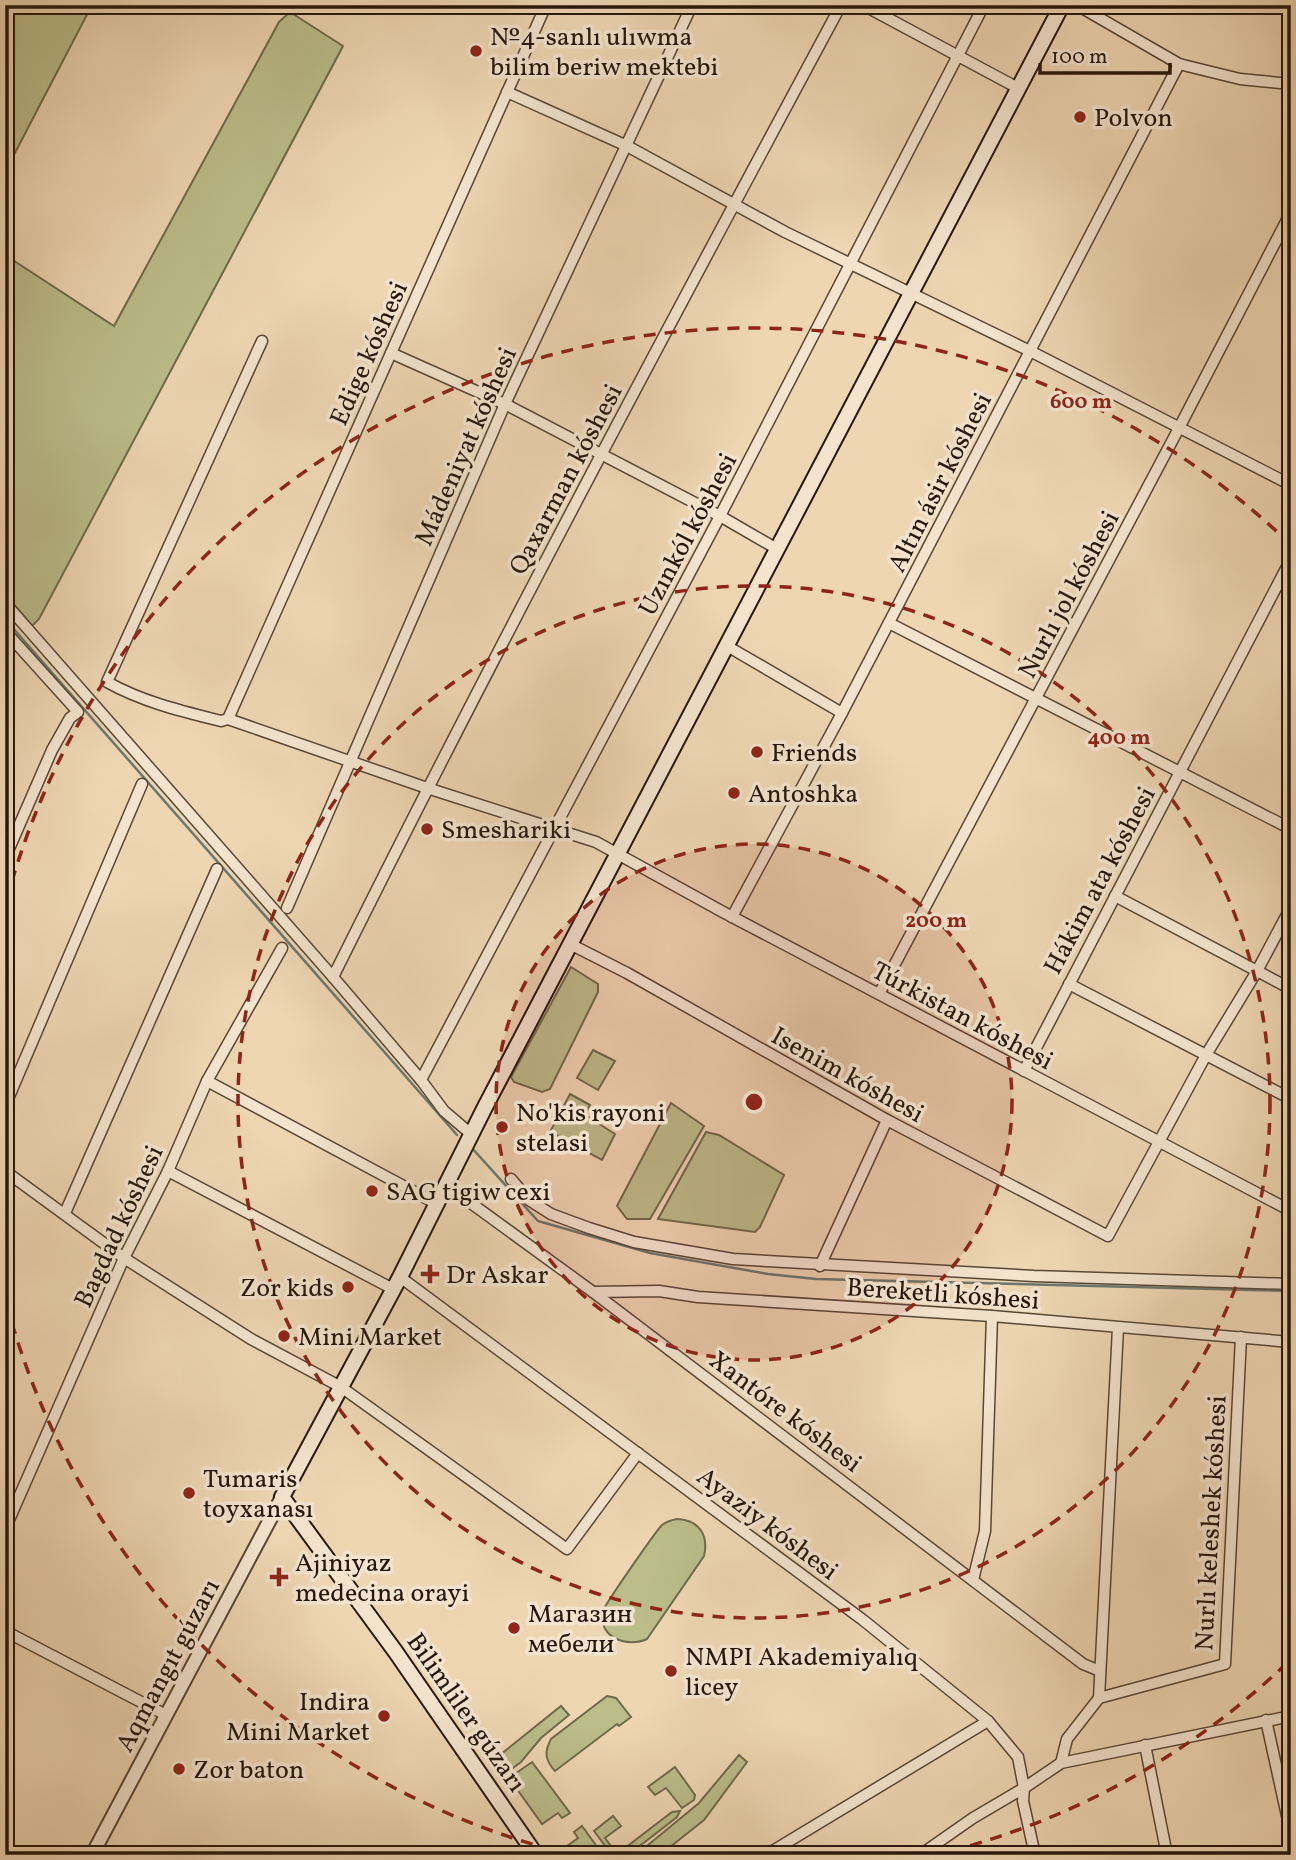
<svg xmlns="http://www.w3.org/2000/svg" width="1296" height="1860" font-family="Vollkorn,serif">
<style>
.green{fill:#bbbd8b;stroke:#706a4c;stroke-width:2}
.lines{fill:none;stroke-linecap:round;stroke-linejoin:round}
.stream{stroke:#6b786f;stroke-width:2.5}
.minor-casing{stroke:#584736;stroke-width:13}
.tertiary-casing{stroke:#584736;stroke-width:16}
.secondary-casing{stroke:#26170c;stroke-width:18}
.minor{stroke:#f4e4ce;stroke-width:10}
.tertiary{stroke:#f4e4ce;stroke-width:12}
.secondary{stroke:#f4e4ce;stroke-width:14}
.ring{fill:none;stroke:#8f2418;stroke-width:3.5;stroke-dasharray:12 9}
.poi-dot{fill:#8f2418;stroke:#f4e4ce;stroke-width:2.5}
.labels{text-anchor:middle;stroke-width:7;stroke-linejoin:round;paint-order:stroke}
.poi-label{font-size:26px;fill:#26170c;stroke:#f4e4ce;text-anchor:start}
.street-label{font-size:26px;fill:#26170c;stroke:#f4e4ce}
.centre{fill:#8f2418;stroke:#f4e4ce;stroke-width:3.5}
.ring-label{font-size:21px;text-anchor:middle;font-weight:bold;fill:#8f2418;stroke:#f4e4ce;stroke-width:7;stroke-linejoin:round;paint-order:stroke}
</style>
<rect width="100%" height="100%" fill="#eed6b3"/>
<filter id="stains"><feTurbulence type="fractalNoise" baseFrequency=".00286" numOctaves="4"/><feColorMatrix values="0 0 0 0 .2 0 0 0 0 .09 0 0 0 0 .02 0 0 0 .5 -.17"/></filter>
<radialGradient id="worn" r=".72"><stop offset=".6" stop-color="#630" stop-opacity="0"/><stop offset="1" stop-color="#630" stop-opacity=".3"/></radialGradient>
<g class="green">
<path d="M5,5H92L5,172Z"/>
<path d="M290,12L343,46L39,619L32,626L5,594V255L114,326L279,22Z"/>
<path d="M571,967L598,984V992L550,1089L542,1092L514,1082L511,1077Z"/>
<path d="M593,1050L615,1061L598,1090L577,1078Z"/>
<path d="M570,1094L590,1105L585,1115L615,1134L602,1160L550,1132Z"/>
<path d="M671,1103L704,1126L650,1219H627L617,1206Z"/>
<path d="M706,1132L719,1135L784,1175L760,1227L755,1232L658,1219Z"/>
<path d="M677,1519C699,1520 709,1535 704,1556L647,1639C628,1648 597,1638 603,1611C605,1604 656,1531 662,1525C667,1521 672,1520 677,1519Z"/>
<path d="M607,1696L616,1698L631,1717L619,1726L617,1724L555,1771C545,1760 544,1752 551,1739Z"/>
<path d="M561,1706L569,1715L541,1738L521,1762L505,1774L495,1759Z"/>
<path d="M739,1755L747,1762L704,1820L660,1855H636L699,1803Z"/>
<path d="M532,1762L570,1813L562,1818L558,1813L542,1824L509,1778Z"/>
<path d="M675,1767L695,1795L694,1800L682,1808L666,1788L655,1795L648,1787Z"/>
<path d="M680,1811L677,1817L628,1855H612L594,1831L613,1816L621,1826L605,1838L617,1854L672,1812Z"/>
<path d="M582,1826L603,1855H561L559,1852L578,1838L574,1832Z"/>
</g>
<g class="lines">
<g class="stream">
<path d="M5,619L457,1135"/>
<path d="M471,1147L538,1221L650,1253L768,1274L816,1279L1291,1291"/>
</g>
<g class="minor-casing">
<g id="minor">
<path d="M863,5L1018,88"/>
<path d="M1077,5L1179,64L1240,79L1291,84"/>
<path d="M507,92L627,146L785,232L1030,351L1291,485"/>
<path d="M262,341L107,682C143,702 181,711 221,721L228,719L427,788L596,842L723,912L1291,1211"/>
<path d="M391,353L505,404L720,516L777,549"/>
<path d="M5,603L333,977L421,1080L444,1111L471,1134"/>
<path d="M889,623L1291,829"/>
<path d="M5,631L78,712L70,718L52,750L5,858"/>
<path d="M727,646L842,713"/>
<path d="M228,719L546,5"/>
<path d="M1115,896L1291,989"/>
<path d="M287,908L505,404L692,5"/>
<path d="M732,917L842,713L1179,64"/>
<path d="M570,944L627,973L887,1120L1108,1236L1206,1055L1257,971L1291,907"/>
<path d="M333,977C496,649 668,327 841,5"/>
<path d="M1069,984L1291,1099"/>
<path d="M879,994L1179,428L1291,212"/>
<path d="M1024,1071L1291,559"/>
<path d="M421,1080L720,516L984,5"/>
<path d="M207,1081L437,1204"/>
<path d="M5,1106L142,784"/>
<path d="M5,1171L124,1258L251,1339L341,1387L567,1549L638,1453"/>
<path d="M168,1171L393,1289"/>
<path d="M511,1179L529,1200L551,1214L589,1228L634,1242L733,1259L1034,1276L1291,1284"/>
<path d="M446,1185L593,1292L1083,1664L1100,1671"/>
<path d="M65,1213L217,869"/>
<path d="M820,1266L887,1120"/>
<path d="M400,1277L863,1620L988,1721L1018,1757L1024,1788L1023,1801L1035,1855"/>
<path d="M593,1292L659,1291L698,1297L992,1316L1291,1342"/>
<path d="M5,1529L124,1258L168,1171L207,1081L282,948"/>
<path d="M973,1580L985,1531L992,1316"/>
<path d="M5,1631L166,1715"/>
<path d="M1099,1698L1225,1664L1241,1337"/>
<path d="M1099,1698L1118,1328"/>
<path d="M1266,1720L1291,1834"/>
<path d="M1145,1745L1167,1855"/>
<path d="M1061,1763L1067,1739L1099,1698"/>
<path d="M308,1855L310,1853"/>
<path d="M766,1855L988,1721"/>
<path d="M920,1855L973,1818L1024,1788L1061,1763L1291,1716"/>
</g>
</g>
<g class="tertiary-casing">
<path id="tertiary" d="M92,1855L282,1497"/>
</g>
<g class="secondary-casing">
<path id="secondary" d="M536,1855L395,1651L282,1497L400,1277L485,1107L1062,5"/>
</g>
<use href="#minor" class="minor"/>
<use href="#tertiary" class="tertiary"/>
<use href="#secondary" class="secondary"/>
</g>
<circle cx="754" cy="1102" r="258" fill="#8f2418" fill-opacity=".12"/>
<g class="ring">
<circle cx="754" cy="1102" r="258"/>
<circle cx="754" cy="1102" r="516"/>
<path d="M1287 1663A774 774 0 0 1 935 1855M573 1855A774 774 0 0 1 6 1302M6 902A774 774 0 0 1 1287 541"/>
</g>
<g class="poi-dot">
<circle cx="476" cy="51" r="7"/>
<circle cx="1080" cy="117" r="7"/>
<circle cx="757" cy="752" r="7"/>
<circle cx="734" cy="793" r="7"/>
<circle cx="427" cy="829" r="7"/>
<circle cx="502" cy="1127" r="7"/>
<circle cx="372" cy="1191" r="7"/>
<path d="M426.5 1263.5h7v7h7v7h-7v7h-7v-7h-7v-7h7z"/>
<circle cx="348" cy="1287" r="7"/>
<circle cx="284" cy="1336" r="7"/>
<circle cx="189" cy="1493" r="7"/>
<path d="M275.5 1566.5h7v7h7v7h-7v7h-7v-7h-7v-7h7z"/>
<circle cx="514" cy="1628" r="7"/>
<circle cx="671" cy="1671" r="7"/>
<circle cx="384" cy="1716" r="7"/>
<circle cx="179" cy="1769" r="7"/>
</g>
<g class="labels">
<g class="poi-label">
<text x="490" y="45">№4-sanlı ulıwma<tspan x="490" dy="30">bilim beriw mektebi</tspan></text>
<text x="1094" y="126">Polvon</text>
<text x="771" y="761">Friends</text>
<text x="748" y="802">Antoshka</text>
<text x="441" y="838">Smeshariki</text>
<text x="516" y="1121">No'kis rayoni<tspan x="516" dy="30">stelasi</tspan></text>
<text x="386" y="1200">SAG tigiw cexi</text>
<text x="446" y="1283">Dr Askar</text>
<text x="334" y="1296" text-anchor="end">Zor kids</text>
<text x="298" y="1345">Mini Market</text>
<text x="203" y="1487">Tumaris<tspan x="203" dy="30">toyxanası</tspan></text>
<text x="295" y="1571">Ajiniyaz<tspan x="295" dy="30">medecina orayi</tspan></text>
<text x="528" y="1622">Магазин<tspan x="528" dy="30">мебели</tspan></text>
<text x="685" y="1665">NMPI Akademiyalıq<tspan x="685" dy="30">licey</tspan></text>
<text x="370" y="1710" text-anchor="end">Indira<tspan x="370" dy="30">Mini Market</tspan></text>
<text x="193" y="1778">Zor baton</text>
</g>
<g class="street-label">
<text transform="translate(368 353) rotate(-66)" y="9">Edige kóshesi</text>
<text transform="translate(465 446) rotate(-66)" y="9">Mádeniyat kóshesi</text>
<text transform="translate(565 479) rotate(-62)" y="9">Qaxarman kóshesi</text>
<text transform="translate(939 482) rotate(-63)" y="9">Altın ásir kóshesi</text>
<text transform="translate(687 534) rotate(-62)" y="9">Uzınkól kóshesi</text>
<text transform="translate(1068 594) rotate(-62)" y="9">Nurlı jol kóshesi</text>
<text transform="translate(1099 880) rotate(-62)" y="9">Hákim ata kóshesi</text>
<text transform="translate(963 1015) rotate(28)" y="9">Túrkistan kóshesi</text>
<text transform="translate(848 1074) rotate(29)" y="9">Isenim kóshesi</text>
<text transform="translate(118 1226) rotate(-65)" y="9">Bagdad kóshesi</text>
<text transform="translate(943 1293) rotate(4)" y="9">Bereketli kóshesi</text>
<text transform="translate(786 1411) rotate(37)" y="9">Xantóre kóshesi</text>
<text transform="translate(768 1523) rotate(37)" y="9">Ayaziy kóshesi</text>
<text transform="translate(1210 1523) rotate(-87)" y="9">Nurlı keleshek kóshesi</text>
<text transform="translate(167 1665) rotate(-62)" y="9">Aqmangıt gúzarı</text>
<text transform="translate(467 1712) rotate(55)" y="9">Bilimliler gúzarı</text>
</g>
</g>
<circle cx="754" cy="1102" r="10" class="centre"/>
<g class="ring-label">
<text x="1081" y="408">600 m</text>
<text x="1119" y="744">400 m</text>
<text x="936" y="927">200 m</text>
</g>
<rect width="1296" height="1860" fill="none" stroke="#eed6b3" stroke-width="28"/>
<rect x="7" y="7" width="1282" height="1846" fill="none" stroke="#26170c" stroke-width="3.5"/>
<rect x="14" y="14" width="1268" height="1832" fill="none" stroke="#26170c" stroke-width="2"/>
<path d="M1040 63v10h130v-10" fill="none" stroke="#26170c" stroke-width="3.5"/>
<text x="1051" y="63" font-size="21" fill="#26170c" stroke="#f4e4ce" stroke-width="5" paint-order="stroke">100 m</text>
<rect width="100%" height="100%" filter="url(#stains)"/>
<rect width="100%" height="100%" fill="url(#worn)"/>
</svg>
